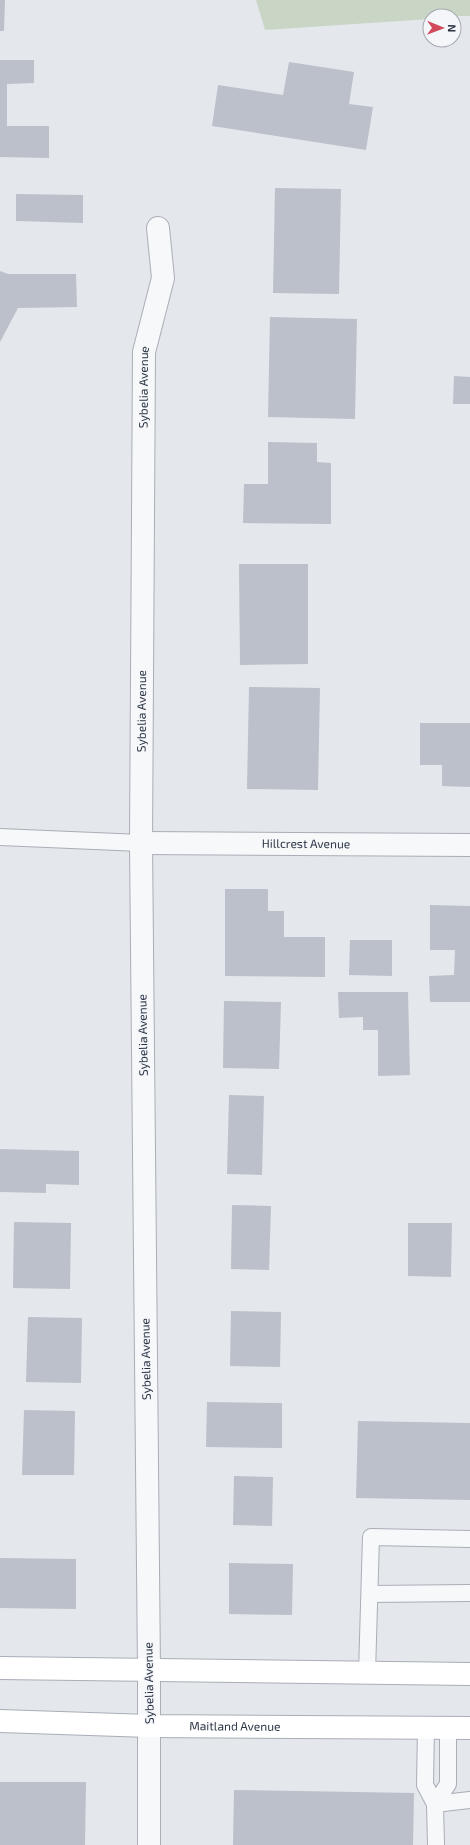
<svg xmlns="http://www.w3.org/2000/svg" width="470" height="1845" font-family="'Exo 2',sans-serif">
<style>
.green{fill:#c9d6c5}
.building{fill:#bbc0ca}
.lines{fill:none;stroke-linecap:round;stroke-linejoin:round}
.service-casing{stroke:#a9aeb7;stroke-width:18}
.minor-casing{stroke:#a9aeb7;stroke-width:24}
.tertiary-casing{stroke:#a9aeb7;stroke-width:24}
.secondary-casing{stroke:#a9aeb7;stroke-width:24}
.service{stroke:#f7f8fa;stroke-width:16}
.minor{stroke:#f7f8fa;stroke-width:22}
.tertiary{stroke:#f7f8fa;stroke-width:22}
.secondary{stroke:#fff;stroke-width:22}
.labels{text-anchor:middle;stroke-width:3;stroke-linejoin:round;paint-order:stroke}
.street-label{font-size:12px;fill:#2b3445;stroke:#f4f6f9}
</style>
<rect width="100%" height="100%" fill="#e4e7ec"/>
<path class="green" d="M256,0H470V16H430V19L265,30Z"/>
<g class="building">
<path d="M0,0H5L4,31H0Z"/>
<path d="M0,60H34V83L7,84V126H49V158L0,157Z"/>
<path d="M289,62L354,72L349,104L373,107L366,150L212,126L218,85L283,95Z"/>
<path d="M275,188L341,189L339,294L273,293Z"/>
<path d="M16,194L83,195V223L16,221Z"/>
<path d="M0,271L8,274H76L77,307L18,308L0,342Z"/>
<path d="M270,317L357,319L355,419L268,417Z"/>
<path d="M454,376L470,377V404H453Z"/>
<path d="M268,442L317,443V462L331,463V524L243,523L244,484H268Z"/>
<path d="M239,564H308V664L240,665Z"/>
<path d="M249,687L320,688L318,790L247,789Z"/>
<path d="M420,723H470V787L442,786V765H420Z"/>
<path d="M225,889H268V911H284V937H325V977L225,976Z"/>
<path d="M430,905L470,906V1002H430L429,976L454,975L455,950H430Z"/>
<path d="M350,940H392V976L349,975Z"/>
<path d="M338,992H408L410,1075L378,1076V1030H363V1017L339,1018Z"/>
<path d="M224,1001L281,1002L279,1069L223,1068Z"/>
<path d="M229,1095L264,1096L262,1175L227,1174Z"/>
<path d="M0,1149L79,1151V1185L46,1184V1193L0,1192Z"/>
<path d="M232,1205L271,1206L269,1270L231,1269Z"/>
<path d="M14,1222L71,1223L70,1289L13,1288Z"/>
<path d="M408,1223H452L451,1277L408,1276Z"/>
<path d="M231,1311L281,1312L280,1367L230,1366Z"/>
<path d="M28,1317L82,1318L81,1383L26,1382Z"/>
<path d="M207,1402L282,1403V1448L206,1447Z"/>
<path d="M24,1410L75,1411L74,1475H22Z"/>
<path d="M358,1421L470,1423V1500L356,1498Z"/>
<path d="M234,1476L273,1477L272,1526L233,1525Z"/>
<path d="M0,1558L76,1559V1609L0,1608Z"/>
<path d="M229,1563L293,1564L292,1615L229,1614Z"/>
<path d="M0,1782H86L85,1845H0Z"/>
<path d="M234,1790L414,1793L413,1845H233Z"/>
</g>
<g class="lines">
<g class="service-casing">
<g id="service">
<path d="M0,837L141,843"/>
<path d="M370,1594L470,1593"/>
<path d="M367,1673L371,1537L470,1539"/>
<path d="M426,1727L425,1785L435,1804L436,1845"/>
<path d="M435,1804L448,1784V1728"/>
<path d="M435,1804L470,1800"/>
</g>
</g>
<g class="minor-casing">
<g id="minor">
<path id="s1" d="M141,843L470,845"/>
<path id="s2" d="M149,1671L141,843L144,352L163,278L158,228"/>
</g>
</g>
<g class="tertiary-casing">
<path id="tertiary" d="M149,1845V1671"/>
</g>
<g class="secondary-casing">
<g id="secondary">
<path d="M0,1668L470,1674"/>
<path id="s3" d="M0,1721L149,1726L470,1728"/>
</g>
</g>
<use href="#service" class="service"/>
<use href="#minor" class="minor"/>
<use href="#tertiary" class="tertiary"/>
<use href="#secondary" class="secondary"/>
</g>
<g class="labels">
<g class="street-label">
<text dy="4" stroke="none"><textPath href="#s2" startOffset="1284">Sybelia Avenue</textPath></text>
<text dy="4" stroke="none"><textPath href="#s2" startOffset="960">Sybelia Avenue</textPath></text>
<text dy="4" stroke="none"><textPath href="#s1" startOffset="165">Hillcrest Avenue</textPath></text>
<text transform="translate(143 1035) rotate(-91)" y="4">Sybelia Avenue</text>
<text transform="translate(146 1359) rotate(-91)" y="4">Sybelia Avenue</text>
<text transform="translate(149 1683) rotate(-91)" y="4">Sybelia Avenue</text>
<text dy="4" stroke="none"><textPath href="#s3" startOffset="235">Maitland Avenue</textPath></text>
</g>
</g>
<g transform="translate(442 28) rotate(91)"><circle r="19" fill="#f4f6f9" stroke="#a4a8b1"/>
<path d="M0-3L7 15L0 10L-7 15Z" fill="#d1495b"/>
<text y="-6" font-size="11" font-weight="bold" text-anchor="middle" fill="#2b3445">N</text>
</g>
</svg>
